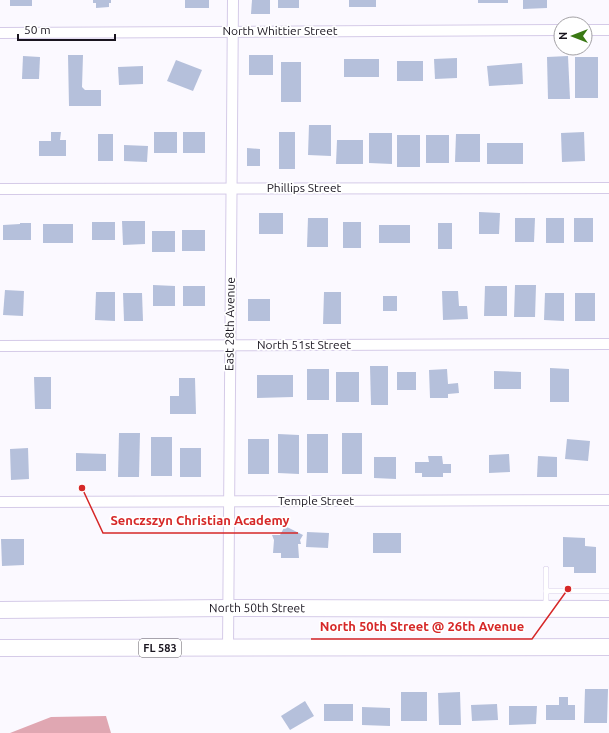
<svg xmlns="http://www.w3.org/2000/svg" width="609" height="733" font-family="Ubuntu,sans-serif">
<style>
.forest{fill:#e0a7b2}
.building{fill:#b5c0db}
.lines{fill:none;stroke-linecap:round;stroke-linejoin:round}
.service-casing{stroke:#d5cbe8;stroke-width:6}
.minor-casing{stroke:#d5cbe8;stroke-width:12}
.primary-casing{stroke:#d5cbe8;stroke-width:18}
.service{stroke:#fff;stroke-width:5}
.minor{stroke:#fff;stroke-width:10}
.primary{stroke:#fff;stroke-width:16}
.labels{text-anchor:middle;stroke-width:3.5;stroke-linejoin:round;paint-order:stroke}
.shield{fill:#fff;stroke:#5e5b62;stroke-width:1}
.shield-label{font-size:11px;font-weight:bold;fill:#19151f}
.street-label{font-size:12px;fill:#19151f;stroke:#fff}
.leader{fill:none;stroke:#d62828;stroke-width:1.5}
.callout-dot{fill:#d62828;stroke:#fff;stroke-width:1.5}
.callout-label{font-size:13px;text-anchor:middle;font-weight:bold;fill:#d62828;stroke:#fff;stroke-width:3.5;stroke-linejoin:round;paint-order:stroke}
</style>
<rect width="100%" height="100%" fill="#fbf9ff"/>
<path class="forest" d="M106,716L111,733H10L51,717Z"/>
<g class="building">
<rect x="10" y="0" width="22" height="6"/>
<path d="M93,0H111V3H109V7L96,8V3H93Z"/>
<rect x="185" y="0" width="24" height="8"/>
<path d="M252,0H270V14H251Z"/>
<rect x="278" y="0" width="21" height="8"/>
<rect x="349" y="0" width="27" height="7"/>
<rect x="478" y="0" width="30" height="3"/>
<path d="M523,0H547V8L523,9Z"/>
<path d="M68,55H83L82,87L85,90H101V106H69Z"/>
<rect x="249" y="55" width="24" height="20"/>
<path d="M23,56L40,57L39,79H22Z"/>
<path d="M568,56L570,99H548L547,57Z"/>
<rect x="575" y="57" width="23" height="41"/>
<path d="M457,58V78L435,79L434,59Z"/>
<rect x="344" y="59" width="35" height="18"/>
<path d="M176,60L202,70L193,91L167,81Z"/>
<rect x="397" y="61" width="26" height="20"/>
<rect x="281" y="62" width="20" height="40"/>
<path d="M522,63L523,84L489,86L487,66Z"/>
<path d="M143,66V84L119,85L118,67Z"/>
<path d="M309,125H331V156L308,155Z"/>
<path d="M51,132H61L60,140H66V156H39V141H51Z"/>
<rect x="154" y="132" width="23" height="21"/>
<rect x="183" y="132" width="22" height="21"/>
<rect x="279" y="132" width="16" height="37"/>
<path d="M584,132L585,161L562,162L561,133Z"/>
<path d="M369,133H392V164L369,163Z"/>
<rect x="98" y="134" width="15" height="27"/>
<path d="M456,134H480V162H455Z"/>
<rect x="397" y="135" width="23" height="32"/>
<rect x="426" y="135" width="23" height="28"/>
<path d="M337,140H363V164H336Z"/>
<rect x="487" y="143" width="36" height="21"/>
<path d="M124,145L148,146L147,162L124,161Z"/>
<path d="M247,148L260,149V166H247Z"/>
<path d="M479,212L500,213L499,234H479Z"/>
<rect x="259" y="213" width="24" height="21"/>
<path d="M308,218H328V247H307Z"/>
<path d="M515,218H535L534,242H515Z"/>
<rect x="546" y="218" width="18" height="25"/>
<rect x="574" y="218" width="19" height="24"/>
<path d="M122,221H145V244L123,245Z"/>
<rect x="92" y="222" width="23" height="18"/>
<rect x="343" y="222" width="18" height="26"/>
<path d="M20,223H31V240H3V225L20,224Z"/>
<rect x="438" y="223" width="14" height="26"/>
<rect x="43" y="224" width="30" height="19"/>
<rect x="379" y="225" width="31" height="18"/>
<rect x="182" y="230" width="23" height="21"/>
<rect x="152" y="231" width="23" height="21"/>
<path d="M153,285L175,286V306H153Z"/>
<path d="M515,285H536L535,317H514Z"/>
<rect x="183" y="286" width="22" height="20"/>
<path d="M485,286H507V316H484Z"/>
<path d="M5,290L24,291L23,316L3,315Z"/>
<path d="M442,291H458L459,306H467L468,319L443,320Z"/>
<path d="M96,292H115V321L95,320Z"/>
<path d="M324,292H341V324H323Z"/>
<path d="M123,293H142L143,321H124Z"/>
<path d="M545,293H564V321L544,320Z"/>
<rect x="575" y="293" width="20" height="28"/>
<rect x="383" y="296" width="14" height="15"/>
<rect x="248" y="299" width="22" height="22"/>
<path d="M370,366H388V405H371Z"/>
<path d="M550,368L569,369V402H550Z"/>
<rect x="307" y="369" width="22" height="31"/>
<path d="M447,369L448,384L458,383L459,393L448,394V398H430L429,370Z"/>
<path d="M494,371L521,372V389H494Z"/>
<rect x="336" y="372" width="23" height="30"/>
<rect x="397" y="372" width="19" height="18"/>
<path d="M257,375H293V397L257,398Z"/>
<path d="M34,377H51V409H35Z"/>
<path d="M179,378H195L196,414H170V396H179Z"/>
<path d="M119,433H140L139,477H118Z"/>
<rect x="342" y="433" width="20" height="41"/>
<path d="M278,434L299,435V474L278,473Z"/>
<rect x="307" y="434" width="21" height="39"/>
<rect x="151" y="437" width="21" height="39"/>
<rect x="248" y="439" width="21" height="35"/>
<path d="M567,439L590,441L588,461L565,459Z"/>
<path d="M28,448L29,479L11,480L10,449Z"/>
<rect x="180" y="448" width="21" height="29"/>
<path d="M76,453L106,454V471H76Z"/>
<path d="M509,454L510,472L489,473V455Z"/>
<path d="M428,456H442L443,464H451V473H443V477H422V473H415V462H429Z"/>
<path d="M538,456L557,457V477H537Z"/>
<path d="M374,457H396V479L374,478Z"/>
<path d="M285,526L303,535L300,540L301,544H298L299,558H281V553H273L274,540L272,535H280Z"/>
<path d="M307,532L329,533L328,548L306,547Z"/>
<rect x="373" y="533" width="28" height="20"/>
<path d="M563,537L585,538V546L596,547V573H574V567H563Z"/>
<path d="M1,539H24V565L2,566Z"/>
<path d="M585,689H608L607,723H584Z"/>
<rect x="401" y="692" width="26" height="29"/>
<path d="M460,692L461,725H439L438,693Z"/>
<path d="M559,697H568V705H575V720H546V705H559Z"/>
<path d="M305,701L314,716L290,730L281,716Z"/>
<rect x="324" y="704" width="29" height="17"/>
<path d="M497,704L498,720L472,721L471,705Z"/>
<path d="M509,706H537L536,724L509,725Z"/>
<path d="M362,707L390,708V726L362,725Z"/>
</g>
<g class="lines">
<g class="service-casing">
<g id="service">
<path d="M546,569V608"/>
<path d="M546,591H609"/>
</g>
</g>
<g class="minor-casing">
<g id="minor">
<path d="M585,30H609"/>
<path d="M0,33L561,30"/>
<path d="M0,189L609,188"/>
<path d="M0,346L609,344"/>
<path d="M0,502L609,500"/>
<path d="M228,648L233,0"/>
</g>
</g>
<g class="primary-casing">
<g id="primary">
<path id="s1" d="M0,610L228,608L609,609"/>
<path d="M0,648L609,647"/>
</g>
</g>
<use href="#service" class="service"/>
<use href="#minor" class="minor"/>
<use href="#primary" class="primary"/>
</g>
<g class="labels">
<rect class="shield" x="139" y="639" width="42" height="18" rx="3"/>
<g class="shield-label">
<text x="160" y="652">FL 583</text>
</g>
<g class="street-label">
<text x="280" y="35">North Whittier Street</text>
<text x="304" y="192">Phillips Street</text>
<text transform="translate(230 324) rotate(-89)" y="4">East 28th Avenue</text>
<text x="304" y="349">North 51st Street</text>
<text x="316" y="505">Temple Street</text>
<text dy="4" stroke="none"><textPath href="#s1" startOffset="257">North 50th Street</textPath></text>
</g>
</g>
<path class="leader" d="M82 488L103 533H298M568 589L532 639H311"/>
<g class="callout-dot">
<circle cx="82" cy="488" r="4"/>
<circle cx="568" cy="589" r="4"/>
</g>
<g class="callout-label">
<text x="200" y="525">Senczszyn Christian Academy</text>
<text x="422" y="631">North 50th Street @ 26th Avenue</text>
</g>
<g transform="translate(573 36) rotate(270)"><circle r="19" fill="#ffffff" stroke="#a3a1a5"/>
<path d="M0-3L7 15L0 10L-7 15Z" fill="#3a7914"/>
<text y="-6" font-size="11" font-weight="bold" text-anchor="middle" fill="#19151f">N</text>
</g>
<path d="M18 34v6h97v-6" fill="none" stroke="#19151f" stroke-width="2"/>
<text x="24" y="34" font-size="12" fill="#19151f" stroke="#ffffff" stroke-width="3" paint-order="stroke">50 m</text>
</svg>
